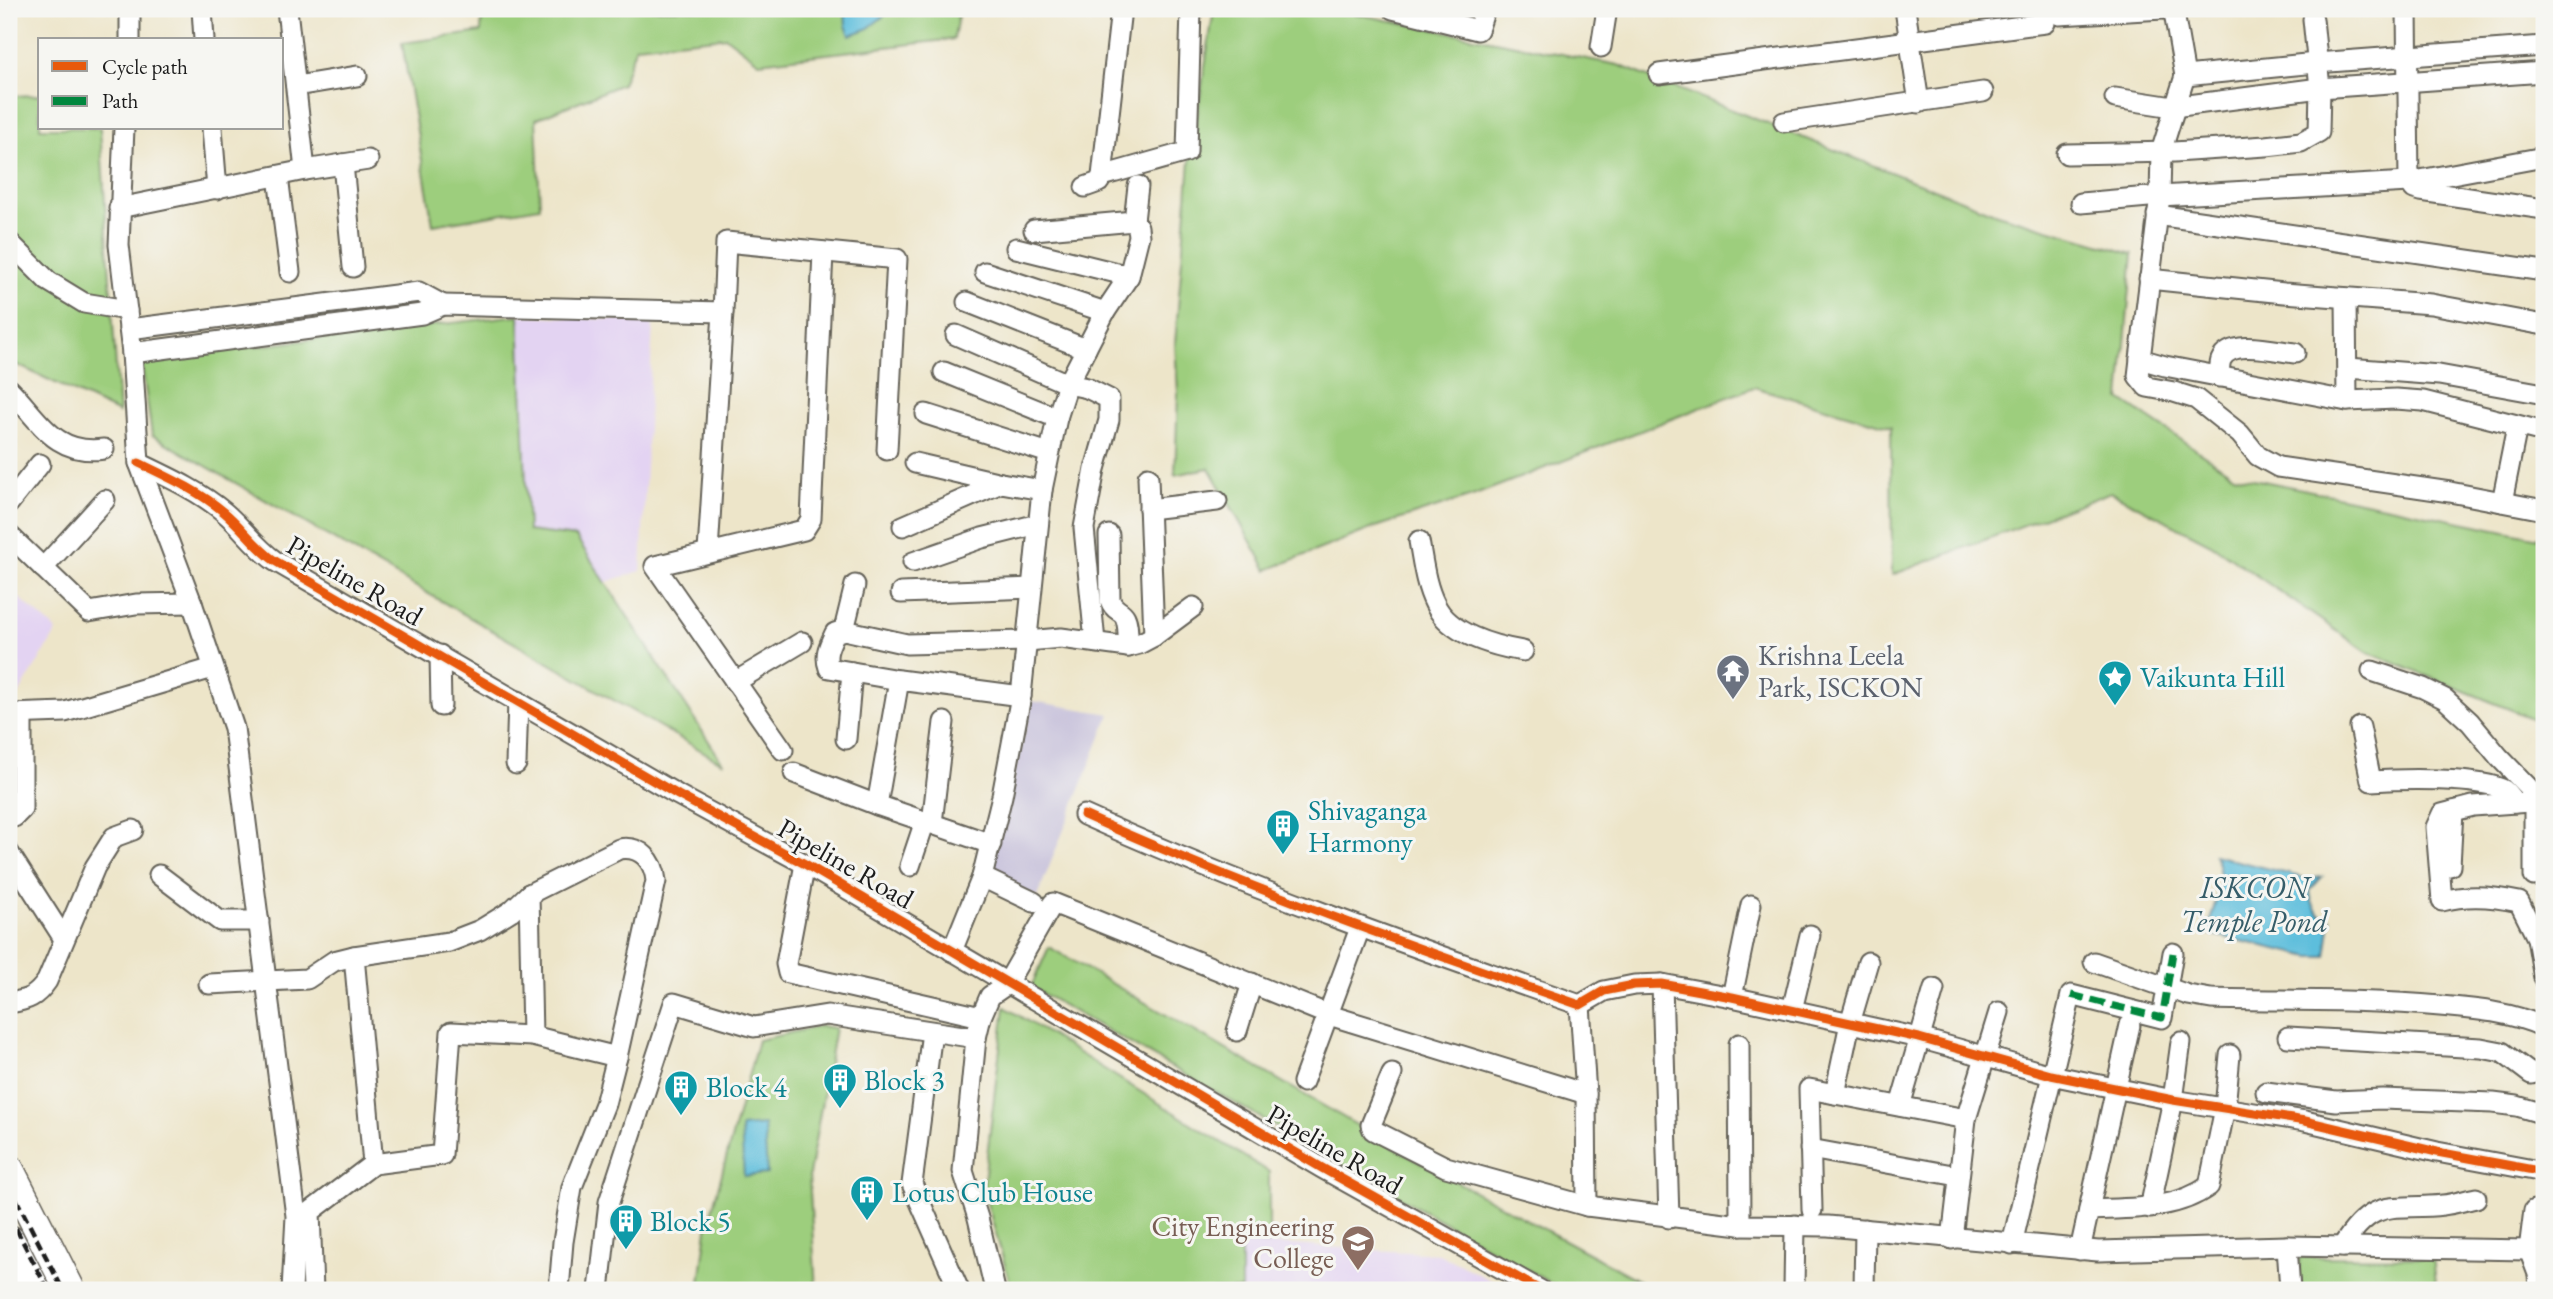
<svg xmlns="http://www.w3.org/2000/svg" width="2553" height="1299" font-family="'EB Garamond',serif">
<style>
.built{fill:#e3d3f2}
.industrial{fill:#c6c0da}
.green{fill:#9dce7d;stroke:#5c754c;stroke-width:2}
.water{fill:#5dbedc;stroke:#3c6d7c;stroke-width:2}
.lines{fill:none;stroke-linecap:round;stroke-linejoin:round}
.minor-casing{stroke:#656259;stroke-width:23}
.highway-casing{stroke:#656259;stroke-width:33}
.minor{stroke:#fff;stroke-width:19}
.highway{stroke:#fff;stroke-width:30}
.rail{stroke:#1c1c1c;stroke-width:4.5;stroke-dasharray:10 5;stroke-linecap:butt}
.quiet{stroke:#00873e;stroke-width:7;stroke-dasharray:14 7;stroke-linecap:butt}
.cycleway-casing{stroke:#f6f6f2;stroke-width:13}
.cycleway{stroke:#e8590c;stroke-width:9}
.labels{text-anchor:middle;stroke-width:6;stroke-linejoin:round;paint-order:stroke}
.street-label{font-size:28px;fill:#1c1c1c;stroke:#f6f6f2}
.worship-label{font-size:28px;fill:#5b616d;stroke:#f6f6f2;text-anchor:start}
.culture-label{font-size:28px;fill:#0d838f;stroke:#f6f6f2;text-anchor:start}
.education-label{font-size:28px;fill:#785e54;stroke:#f6f6f2;text-anchor:end}
.water-label{font-size:30px;font-style:italic;fill:#365d69;stroke:#f6f6f2}
</style>
<rect width="100%" height="100%" fill="#f6f6f2"/>
<filter id="ink" filterUnits="userSpaceOnUse"><feTurbulence type="fractalNoise" baseFrequency=".0143" numOctaves="2"/><feDisplacementMap in="SourceGraphic" scale="14" xChannelSelector="R" yChannelSelector="G"/><feConvolveMatrix kernelMatrix="1 2 1 2 8 2 1 2 1" color-interpolation-filters="sRGB"/></filter>
<filter id="wash" filterUnits="userSpaceOnUse"><feTurbulence type="fractalNoise" baseFrequency=".00686" numOctaves="4" result="noise"/><feDisplacementMap in="SourceGraphic" scale="28" xChannelSelector="R" yChannelSelector="G"/><feGaussianBlur stdDeviation="1.57" result="paint"/><feColorMatrix in="noise" values="0 0 0 0 0 0 0 0 0 0 0 0 0 0 0 0 0 1.4 0 .05"/><feComposite in="paint" operator="in"/></filter>
<g filter="url(#wash)">
<rect width="100%" height="100%" fill="#ede5c9"/>
<g class="built">
<path d="M519,315L653,322L641,571L606,582L576,537L528,532Z"/>
<path d="M9,589L57,631L14,702H9Z"/>
<path d="M1241,1242L1439,1254L1510,1290H1241Z"/>
</g>
<path class="industrial" d="M1032,701L1110,714L1037,897L983,880L1008,798Z"/>
<g class="green">
<path d="M482,9H959L954,39L759,62L726,37L636,46L622,84L536,119L540,207L433,225L402,43L481,32Z"/>
<path d="M1214,9H1330L1618,65L1997,214L2133,254L2120,399L2234,475L2544,539V723L2367,652L2211,544L2111,492L1892,575L1891,427L1754,387L1475,495L1376,527L1267,570L1209,468L1175,475L1178,393L1175,344L1190,161Z"/>
<path d="M40,95V128H100L119,413L9,361V96Z"/>
<path d="M519,315L528,531L576,537L723,763L152,435L141,360Z"/>
<path d="M1049,947L1424,1164L1656,1290H1563L1031,987Z"/>
<path d="M1005,1007L1269,1172V1244L1241,1242V1290H1012L983,1189Z"/>
<path d="M821,1026L835,1028L809,1175L816,1290H699L707,1229L758,1040Z"/>
<path d="M2299,1257L2433,1258L2437,1290H2301Z"/>
</g>
<g class="water">
<path d="M845,9H893L867,29L850,35L846,26Z"/>
<path d="M2214,855L2308,879L2322,877L2310,890C2311,904 2316,916 2331,919L2326,957H2311L2206,933C2213,907 2228,879 2214,855Z"/>
<path d="M764,1125L767,1174L744,1176L741,1127Z"/>
</g>
</g>
<g filter="url(#ink)">
<g class="lines">
<g class="minor-casing">
<g id="minor">
<path d="M202,9L204,40"/>
<path d="M287,9L305,170"/>
<path d="M1393,9L1478,30L1485,9"/>
<path d="M1905,9L1919,103"/>
<path d="M2169,9L2174,13L2185,76L2161,152L2160,196L2140,359L2165,366L2347,401L2396,399L2423,401L2544,432"/>
<path d="M2407,9L2409,182L2414,189L2421,191L2544,209"/>
<path d="M2059,15L2163,9"/>
<path d="M130,40V9"/>
<path d="M1601,47L1607,9"/>
<path d="M1659,74L2045,23"/>
<path d="M2185,76L2316,63L2544,46"/>
<path d="M296,86L357,76"/>
<path d="M2115,98L2173,107L2320,88L2544,72"/>
<path d="M1784,122L1983,92"/>
<path d="M124,128L119,245L132,353L139,463L192,603L234,728L296,1216L292,1290"/>
<path d="M212,128L217,189"/>
<path d="M2067,154L2174,152L2266,146L2301,142L2319,132L2320,88L2313,19"/>
<path d="M343,164L353,267"/>
<path d="M278,176L290,272"/>
<path d="M1102,176L1121,9"/>
<path d="M1085,187L1099,182L1102,176L1187,152L1191,9"/>
<path d="M2081,203L2160,196L2409,182L2544,157"/>
<path d="M119,208L305,170L368,160"/>
<path d="M2157,215L2544,271"/>
<path d="M1134,221L1138,186"/>
<path d="M9,242L48,281L84,303L127,310"/>
<path d="M1016,248L1129,276"/>
<path d="M985,272L1105,312"/>
<path d="M2149,279L2284,293L2431,304L2544,325"/>
<path d="M2346,298L2347,401"/>
<path d="M967,302L1086,349"/>
<path d="M129,329L419,292L443,305"/>
<path d="M956,335L1068,384L1087,388L1109,399V420L1095,469L1084,528L1095,642"/>
<path d="M132,353L422,314L443,305L723,312L726,242L897,259L887,450"/>
<path d="M2140,359L2138,376L2147,387L2174,392L2196,399L2240,434L2258,456L2278,467L2450,492L2544,510"/>
<path d="M2348,368L2439,375L2544,394"/>
<path d="M944,372L1057,418"/>
<path d="M2219,377C2220,372 2219,365 2221,360C2230,338 2276,351 2295,353"/>
<path d="M9,389C39,419 54,456 104,449"/>
<path d="M926,414L1049,453"/>
<path d="M139,463C168,477 199,491 224,512C242,527 255,547 275,561L678,795L805,864L1322,1168L1540,1290"/>
<path d="M915,463L1001,483L1042,490"/>
<path d="M1148,477L1154,636"/>
<path d="M2502,502L2517,427"/>
<path d="M9,503L40,464"/>
<path d="M1149,509L1217,501"/>
<path d="M903,526L1001,483"/>
<path d="M9,535L89,612L136,604L192,603"/>
<path d="M1109,535L1110,600C1114,612 1121,609 1125,617C1129,625 1128,638 1128,647"/>
<path d="M1419,541C1423,562 1425,584 1435,604C1449,634 1493,646 1523,651"/>
<path d="M708,552L723,312"/>
<path d="M913,562L982,538L1038,524"/>
<path d="M43,568L105,500"/>
<path d="M901,593L1031,588"/>
<path d="M844,630L855,585"/>
<path d="M440,655L441,706"/>
<path d="M2372,671L2423,688L2445,699L2470,722L2499,757L2528,787L2534,801V876"/>
<path d="M899,680L877,805L991,844"/>
<path d="M735,682L802,642"/>
<path d="M1021,696L899,680L829,668C824,655 829,646 835,633L844,630L907,644L1027,641L1061,638L1128,647L1139,644L1154,636L1193,607"/>
<path d="M9,714L65,712L213,668"/>
<path d="M2360,727L2371,781C2400,779 2481,777 2504,790C2508,793 2512,799 2515,803"/>
<path d="M846,739L852,672"/>
<path d="M783,750L655,566L804,530L811,519L823,252"/>
<path d="M516,764L518,701"/>
<path d="M794,773L877,805"/>
<path d="M2544,801L2473,806L2442,814L2436,827L2442,901C2467,894 2493,896 2519,902L2537,938L2544,978"/>
<path d="M1084,815C1246,888 1413,947 1580,1005L1604,991L1634,985L1662,984L1732,997L1919,1038L2051,1075L2173,1100L2305,1121L2437,1152L2544,1172"/>
<path d="M9,818L14,817L22,809V714"/>
<path d="M932,823L944,722"/>
<path d="M9,853L64,939"/>
<path d="M805,864L786,964L788,973L981,1017"/>
<path d="M910,866L925,821"/>
<path d="M2450,866L2453,811"/>
<path d="M159,875L220,921H259"/>
<path d="M982,877L1034,902"/>
<path d="M529,894L532,1036"/>
<path d="M952,951L982,877L1002,796L1021,696L1042,490L1057,418L1068,384L1105,312L1129,276L1139,236L1138,227L1134,221L1034,230"/>
<path d="M2094,962L2188,995L2211,999C2288,1001 2364,999 2440,1006C2477,1009 2511,1012 2544,1027"/>
<path d="M209,984L307,979L334,961L354,956"/>
<path d="M1662,984L1669,1218"/>
<path d="M1732,997L1751,905"/>
<path d="M9,1003C28,1000 36,997 47,981L95,867L114,837L133,830"/>
<path d="M1580,1005L1586,1094L1587,1206"/>
<path d="M1792,1010L1810,935"/>
<path d="M1237,1031L1252,983"/>
<path d="M932,1032L912,1184L959,1290"/>
<path d="M2288,1037L2481,1048L2502,1052L2531,1074L2544,1071"/>
<path d="M1739,1044L1740,1225"/>
<path d="M1392,1074L1371,1125L1373,1130L1446,1167L1587,1206L1740,1225L1828,1226L2098,1251L2287,1246L2529,1250"/>
<path d="M1303,1082L1360,928"/>
<path d="M2266,1092L2336,1101L2382,1099L2493,1103L2517,1106L2544,1114"/>
<path d="M1835,1094L1850,1023L1868,962"/>
<path d="M1900,1106L1934,989"/>
<path d="M1810,1149L1958,1176"/>
<path d="M373,1164L354,956L449,942L480,930L511,911L529,894L619,849C641,845 654,861 656,881L617,1057"/>
<path d="M2150,1208L2173,1100L2181,1042"/>
<path d="M1812,1210L1809,1089L1966,1119"/>
<path d="M2089,1210C2128,1208 2175,1211 2209,1186L2225,1108L2230,1055"/>
<path d="M2534,1210L2529,1250L2538,1274L2539,1290"/>
<path d="M1952,1239L1966,1119L1999,1012"/>
<path d="M2012,1244L2071,995L2162,1018L2173,953"/>
<path d="M2287,1246L2290,1290"/>
<path d="M2342,1247C2374,1195 2393,1211 2443,1205C2454,1204 2466,1200 2476,1198"/>
<path d="M2080,1250L2130,1025"/>
<path d="M313,1290L310,1212L373,1164L442,1155L451,1032L532,1036L617,1057L605,1104L572,1187L563,1242L559,1290"/>
<path d="M599,1290L609,1202L674,1003L754,1027L827,1015L976,1038"/>
<path d="M995,1290L978,1218L963,1171L976,1038L981,1017L990,996L1006,985L1053,903L1329,1015L1586,1094"/>
<path d="M1794,1290L1795,1225"/>
<path d="M1864,1290L1865,1229"/>
</g>
</g>
<g class="highway-casing">
<g id="highway">
<path d="M9,1170L70,1290"/>
<path d="M9,1240L35,1290"/>
</g>
</g>
<use href="#minor" class="minor"/>
<use href="#highway" class="highway"/>
<g class="rail">
<path d="M9,1185L63,1290"/>
<path d="M9,1215L48,1290"/>
</g>
<path class="quiet" d="M2071,995L2162,1018L2173,953"/>
<g class="cycleway-casing">
<g id="cycleway">
<path d="M139,463C168,477 199,491 224,512C242,527 255,547 275,561L678,795L805,864L1322,1168L1540,1290"/>
<path d="M1084,815C1246,888 1413,947 1580,1005L1604,991L1634,985L1662,984L1732,997L1919,1038L2051,1075L2173,1100L2305,1121L2437,1152L2544,1172"/>
</g>
</g>
<use href="#cycleway" class="cycleway"/>
</g>
</g>
<defs>
<g id="temple-pin" transform="scale(1.75)"><path d="M0 17L-7.5 6A9.5 9.5 0 1 1 7.5 6Z" fill="#6b7280" stroke="#f6f6f2"/><path d="M0-6L5-2H3V0L6.5 2.5H4V6H1.5V3h-3V6H-4V2.5H-6.5L-3 0V-2H-5Z" fill="#fff"/></g>
<g id="sight-pin" transform="scale(1.75)"><path d="M0 17L-7.5 6A9.5 9.5 0 1 1 7.5 6Z" fill="#0f9aa8" stroke="#f6f6f2"/><path d="M0-6L1.8-2.2L6-1.7L2.9 1.2L3.7 5.4L0 3.3L-3.7 5.4L-2.9 1.2L-6-1.7L-1.8-2.2Z" fill="#fff"/></g>
<g id="building-pin" transform="scale(1.75)"><path d="M0 17L-7.5 6A9.5 9.5 0 1 1 7.5 6Z" fill="#0f9aa8" stroke="#f6f6f2"/><path d="M-4-6H4V6H1V3H-1V6H-4ZM-2.5-4.3h1.7v1.8h-1.7ZM.8-4.3h1.7v1.8H.8ZM-2.5-1h1.7V.8h-1.7ZM.8-1h1.7V.8H.8Z" fill="#fff"/></g>
<g id="university-pin" transform="scale(1.75)"><path d="M0 17L-7.5 6A9.5 9.5 0 1 1 7.5 6Z" fill="#8d6e63" stroke="#f6f6f2"/><path d="M0-5L7-2L0 1L-7-2ZM-4 1L0 2.5L4 1V4Q0 6-4 4Z" fill="#fff"/></g>
</defs>
<g fill-rule="evenodd">
<use href="#temple-pin" x="1733" y="671"/>
<use href="#sight-pin" x="2115" y="677"/>
<use href="#building-pin" x="1283" y="826"/>
<use href="#building-pin" x="840" y="1080"/>
<use href="#building-pin" x="681" y="1087"/>
<use href="#building-pin" x="867" y="1192"/>
<use href="#building-pin" x="626" y="1221"/>
<use href="#university-pin" x="1358" y="1242"/>
</g>
<g class="labels">
<g class="street-label">
<text transform="translate(355 580) rotate(30)" y="10">Pipeline Road</text>
<text transform="translate(846 863) rotate(30)" y="10">Pipeline Road</text>
<text transform="translate(1335 1149) rotate(30)" y="10">Pipeline Road</text>
</g>
<g class="worship-label">
<text x="1758" y="665">Krishna Leela<tspan x="1758" dy="32">Park, ISCKON</tspan></text>
</g>
<g class="culture-label">
<text x="2140" y="687">Vaikunta Hill</text>
<text x="1308" y="820">Shivaganga<tspan x="1308" dy="32">Harmony</tspan></text>
<text x="864" y="1090">Block 3</text>
<text x="706" y="1097">Block 4</text>
<text x="892" y="1202">Lotus Club House</text>
<text x="650" y="1231">Block 5</text>
</g>
<g class="education-label">
<text x="1334" y="1236">City Engineering<tspan x="1334" dy="32">College</tspan></text>
</g>
<g class="water-label">
<text x="2254" y="898">ISKCON<tspan x="2254" dy="34">Temple Pond</tspan></text>
</g>
</g>
<rect width="2553" height="1299" fill="none" stroke="#f6f6f2" stroke-width="35"/>
<rect x="38" y="38" width="245" height="91" fill="#f6f6f2" stroke="#9f9f9c" stroke-width="2"/>
<rect x="52" y="61" width="35" height="10" fill="#e8590c" stroke="#9f9f9c" stroke-width="2"/>
<text x="102" y="74" font-size="21" fill="#1c1c1c">Cycle path</text>
<rect x="52" y="96" width="35" height="10" fill="#00873e" stroke="#9f9f9c" stroke-width="2"/>
<text x="102" y="108" font-size="21" fill="#1c1c1c">Path</text>
</svg>
